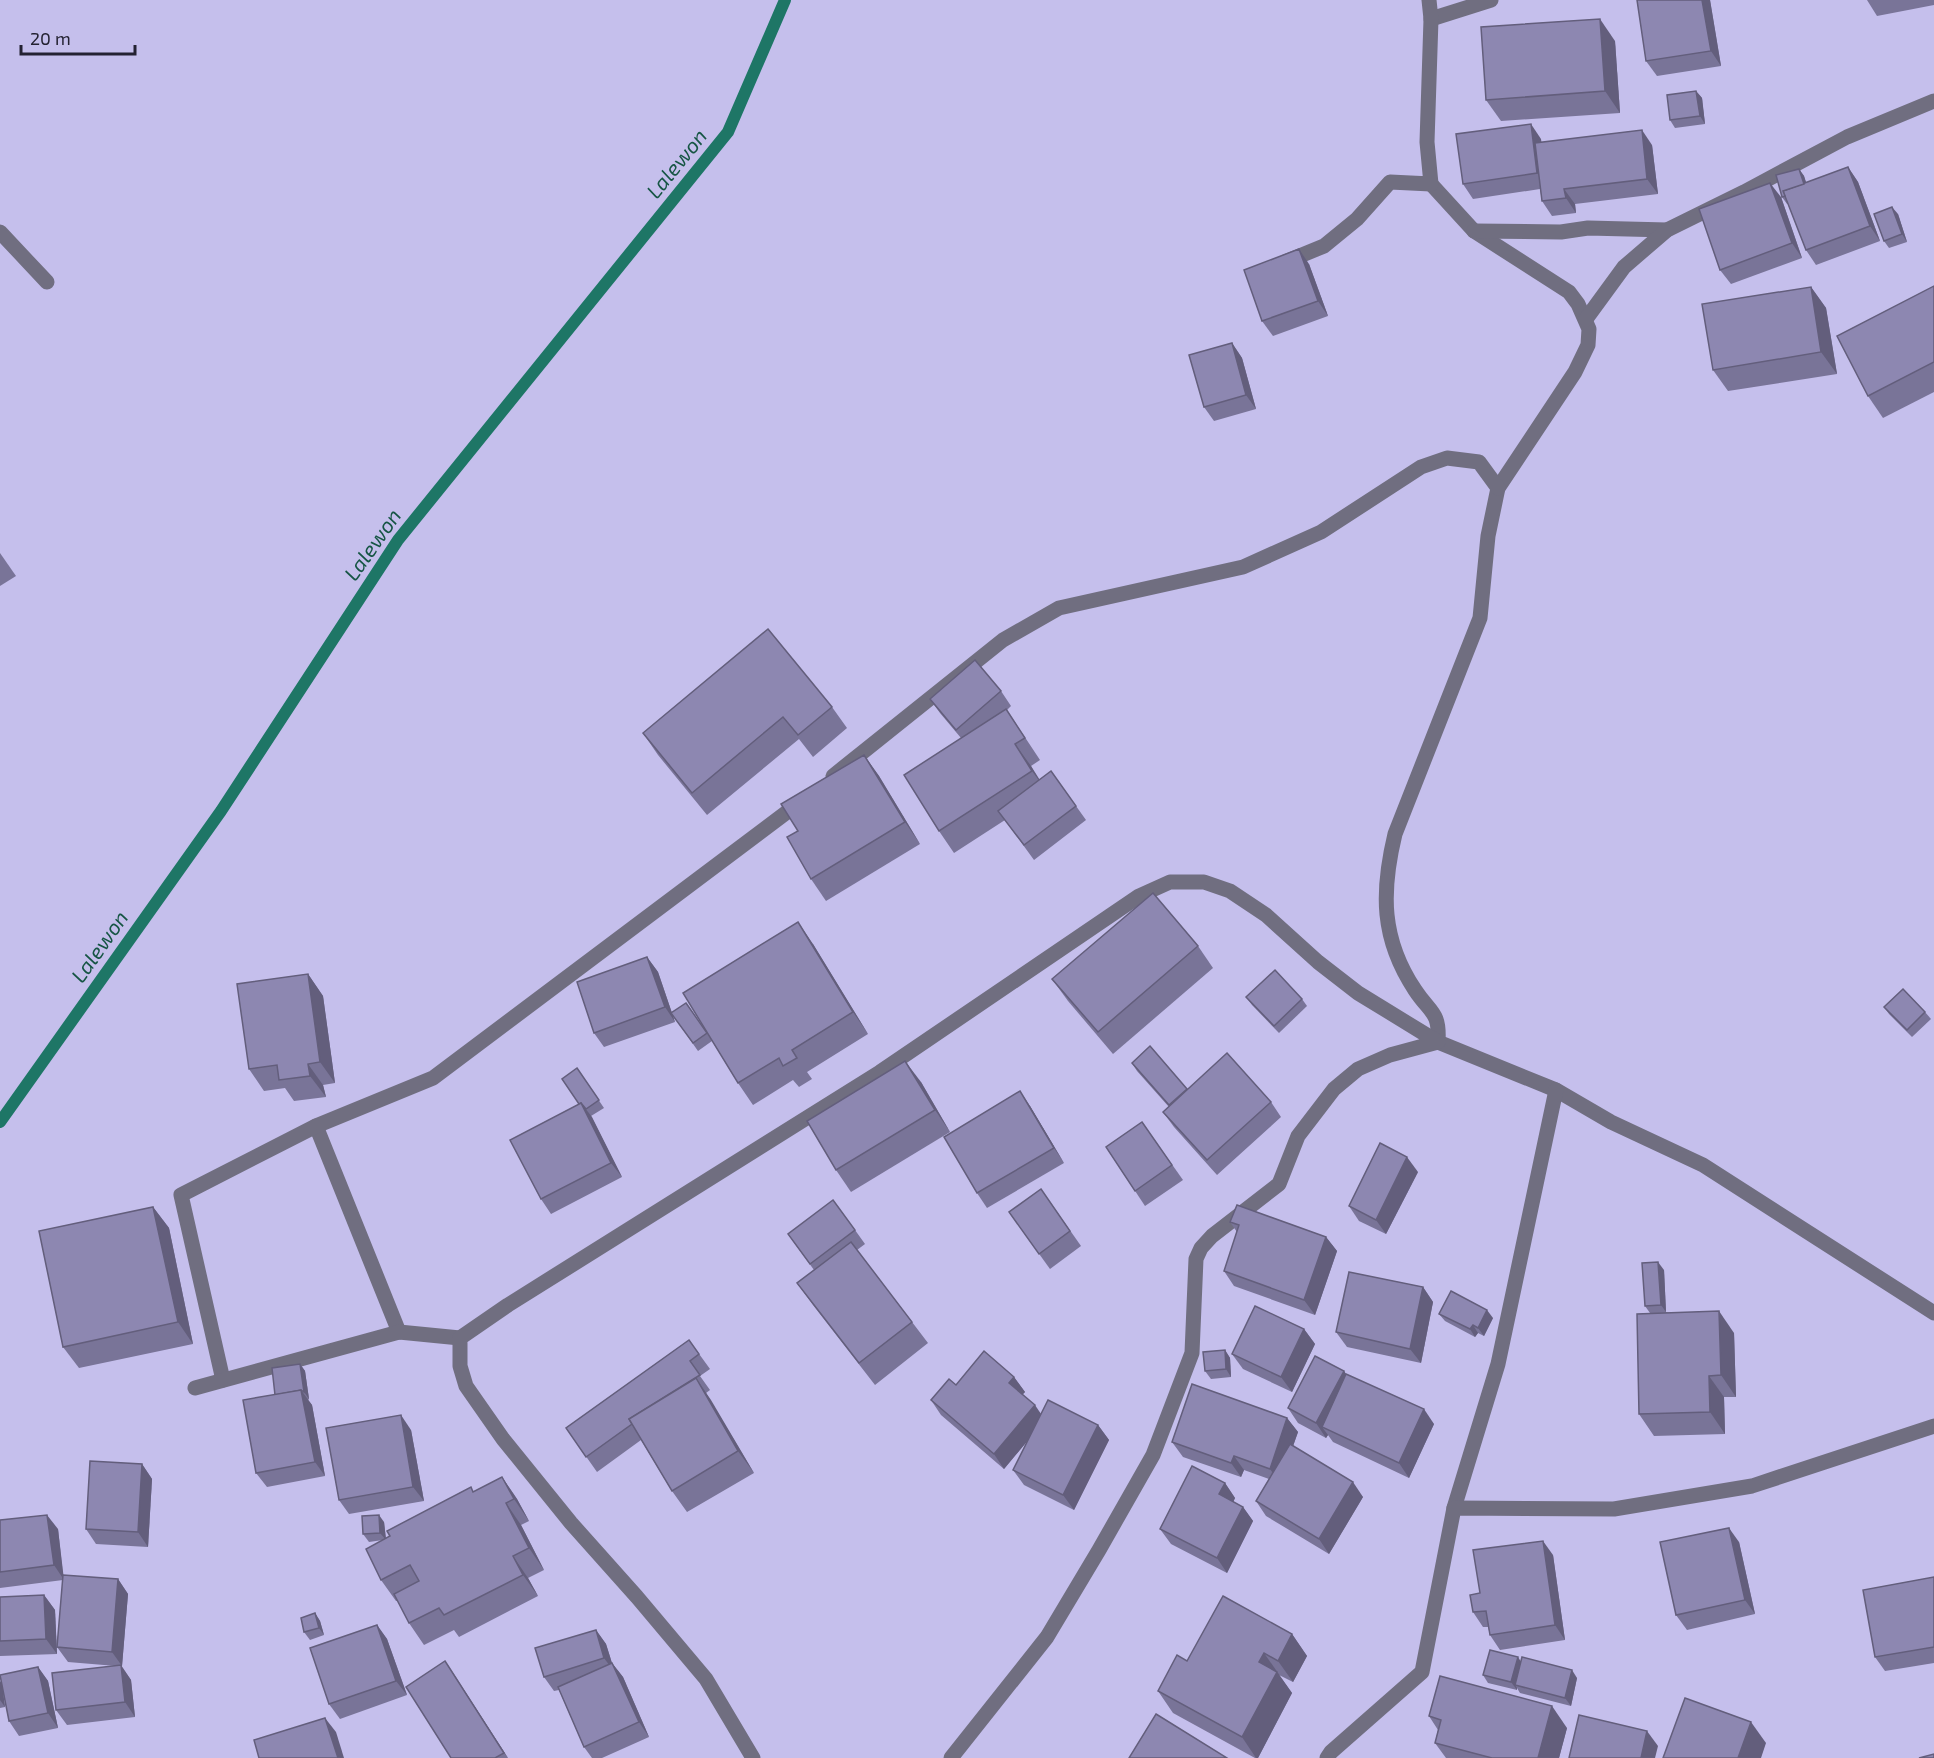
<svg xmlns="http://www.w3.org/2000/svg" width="1934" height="1758" font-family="'Exo 2',sans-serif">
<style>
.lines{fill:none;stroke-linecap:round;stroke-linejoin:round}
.stream{stroke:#1e7666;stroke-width:12}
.minor{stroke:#706e80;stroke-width:15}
.wall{fill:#797498}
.shaded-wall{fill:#635e7c}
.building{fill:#8d87b1;stroke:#635e7c;stroke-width:1.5}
.labels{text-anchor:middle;stroke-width:4.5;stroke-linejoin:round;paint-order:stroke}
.water-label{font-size:21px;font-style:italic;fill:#165544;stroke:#c5bfec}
</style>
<rect width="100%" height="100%" fill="#c5bfec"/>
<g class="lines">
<path class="stream" d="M0,1122L221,811L398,540L728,132L785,0"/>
<g class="minor">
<path d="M1431,19L1491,0"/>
<path d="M1431,184L1474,231L1569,292L1578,304L1589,329L1588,345L1575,372L1498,488L1488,536L1480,618L1395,834C1381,892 1381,939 1415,990C1430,1013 1440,1011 1438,1042L1556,1090L1611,1122L1703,1165L1934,1313"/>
<path d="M1474,231L1561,232L1588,228L1667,230"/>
<path d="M0,232L47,282"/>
<path d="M1285,262L1324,246L1357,219L1390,182L1431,184L1427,142L1431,19L1429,0"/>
<path d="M1586,319L1624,267L1667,230L1744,192L1847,137L1934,101"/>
<path d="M833,776L1003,640L1059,608L1243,567L1321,532L1421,467L1447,458L1479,462L1498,488"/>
<path d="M316,1126L399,1332"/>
<path d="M223,1380L181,1195L316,1126L433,1078L803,800"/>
<path d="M195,1388L399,1332L460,1338"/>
<path d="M1454,1508L1498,1364L1556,1090"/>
<path d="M753,1758L706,1679L637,1597L571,1523L503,1439L466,1386L460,1366V1338L508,1305L880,1072L1139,896L1170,882H1204L1230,891L1266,915L1318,962L1358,993L1438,1042L1390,1055L1358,1069L1334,1089L1298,1136L1279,1184L1212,1236L1201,1248L1196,1259L1192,1353L1153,1455L1099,1550L1047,1637L951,1758"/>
<path d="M1327,1758L1331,1752L1422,1672L1454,1508L1614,1509L1752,1486L1934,1426"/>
</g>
</g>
<g class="wall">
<path d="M1637,0H1710L1721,66L1657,76L1646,61Z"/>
<path d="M1867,0H1934V5L1877,16Z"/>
<path d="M1615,41L1620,113L1501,121L1486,100Z"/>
<path d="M1696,91L1702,98L1705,124L1675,128L1670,120Z"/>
<path d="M1541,139V142L1652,145L1658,194L1575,204L1576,213L1552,216L1542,201L1540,189L1473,199L1463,184Z"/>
<path d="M1848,167L1858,182L1880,241L1816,265L1806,250L1788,204H1787L1782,197L1799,169L1804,176L1806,183Z"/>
<path d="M1781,197L1802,258L1731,284L1720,270Z"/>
<path d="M1898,214L1907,242L1889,248L1884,241Z"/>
<path d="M1309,264L1328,316L1273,336L1262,321Z"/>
<path d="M1934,286V392L1883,418L1868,396Z"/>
<path d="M1811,287L1826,308L1837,374L1728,391L1713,370Z"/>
<path d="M1232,343L1242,358L1256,409L1214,421L1204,407Z"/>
<path d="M0,553L16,576L0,586Z"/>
<path d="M1001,691L1011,706L1007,710L1040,760L1031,766L1039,780L1051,771L1086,820L1034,860L1005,820L954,853L939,831L961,738L940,713L930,699Z"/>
<path d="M832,707L847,728L813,757L799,739L707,815L658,755L643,733Z"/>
<path d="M864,755L879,776L920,844L826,901L811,879L798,831Z"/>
<path d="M813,944L868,1034L807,1072L812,1079L799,1087L793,1080L753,1105L738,1083L712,1041L698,1051L672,1014L675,1022L604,1047L594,1033L647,957L658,972L672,1013L704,1028Z"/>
<path d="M1198,946L1213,968L1113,1054L1068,1001L1052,979Z"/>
<path d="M308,974L323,996L335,1083L323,1085L326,1097L294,1101L285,1088L264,1091L249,1069Z"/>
<path d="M1246,997L1302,999L1307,1006L1279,1033L1252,1005Z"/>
<path d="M1884,1007L1925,1012L1931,1019L1912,1037L1889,1014Z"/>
<path d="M1150,1046L1188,1090L1271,1102L1281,1117L1217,1175L1174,1127L1163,1112L1169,1107L1137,1071L1132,1063Z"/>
<path d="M577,1068L604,1108L591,1116L622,1177L551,1214L541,1199L579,1104Z"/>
<path d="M921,1082L950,1132L851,1192L836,1170Z"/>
<path d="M1030,1106L1064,1163L987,1208L977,1193Z"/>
<path d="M1142,1122L1183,1180L1145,1206L1106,1147Z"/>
<path d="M1418,1172L1386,1234L1359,1221L1349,1206Z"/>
<path d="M1041,1189L1081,1246L1050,1269L1009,1212Z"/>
<path d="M153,1207L169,1228L193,1344L79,1368L63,1347Z"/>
<path d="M1230,1222L1326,1237L1337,1251L1315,1315L1234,1286L1224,1271L1237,1232Z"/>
<path d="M855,1230L865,1244L857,1250L912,1322L928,1343L875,1385L813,1305L797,1283L814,1270L788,1234Z"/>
<path d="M1664,1270L1666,1312L1734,1333L1736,1397H1724L1725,1434L1654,1436L1639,1414L1650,1313L1645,1306Z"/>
<path d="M1423,1287L1433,1302L1421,1363L1347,1347L1336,1332Z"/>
<path d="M1439,1314L1493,1318L1484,1336L1478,1333L1475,1337L1445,1321Z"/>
<path d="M1304,1329L1315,1344L1292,1392L1243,1369L1232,1354Z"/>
<path d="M689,1340L710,1369L700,1376L710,1390L706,1393L754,1473L687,1512L672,1491L641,1440L597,1472L566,1428Z"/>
<path d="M1225,1350L1230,1358L1231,1377L1211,1379L1205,1371Z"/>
<path d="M300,1364L305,1371L309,1399L308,1400L312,1405L325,1476L267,1487L256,1473L275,1395Z"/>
<path d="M1344,1371L1346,1374L1434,1424L1409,1478L1333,1442L1328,1435L1326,1438L1298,1423L1288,1408Z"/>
<path d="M1014,1377L1025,1392L1022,1395L1041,1414L1098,1425L1109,1440L1074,1510L1024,1485L1013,1470L1028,1440L1004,1469L941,1415L931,1400L956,1385Z"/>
<path d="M1287,1418L1298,1432L1293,1446L1363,1497L1329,1554L1266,1516L1256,1501L1269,1479L1244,1470L1241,1477L1183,1457L1172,1442Z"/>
<path d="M411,1430L424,1501L349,1514L339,1500Z"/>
<path d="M142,1464L152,1479L148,1547L96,1544L86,1529Z"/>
<path d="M502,1477L517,1499L529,1521L521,1525L544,1570L528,1578L538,1596L459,1637L454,1630L424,1645L409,1623L398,1601H396L381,1580L383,1540L369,1542L363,1534L384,1522L386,1539Z"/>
<path d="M1225,1483L1235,1498L1233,1502L1243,1507L1253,1521L1227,1573L1171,1544L1160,1529Z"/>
<path d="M0,1520L58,1529L63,1575L118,1579L128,1594L122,1666H121L131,1680L135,1717L67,1725L56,1710L116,1666L68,1662L57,1647L63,1580L0,1588Z"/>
<path d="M1739,1542L1755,1614L1687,1630L1676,1615Z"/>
<path d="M1553,1555L1565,1640L1500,1650L1490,1635L1488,1627H1483L1473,1612L1480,1593Z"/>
<path d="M1934,1577V1663L1885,1671L1875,1657Z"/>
<path d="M44,1595L55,1610L57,1654L0,1656V1597Z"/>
<path d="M315,1613L320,1621L324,1635L310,1640L304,1632Z"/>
<path d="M377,1625L387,1639L407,1695L340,1719L329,1704Z"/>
<path d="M596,1630L606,1644L612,1663L623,1677L649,1737L602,1758H592L584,1747L559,1690L554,1691L544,1677Z"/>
<path d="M1292,1634L1307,1656L1293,1682L1279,1675L1292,1693L1258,1758H1255L1173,1713L1158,1691L1187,1661Z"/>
<path d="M445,1661L455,1676L508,1758H451Z"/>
<path d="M1521,1662L1577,1678L1571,1706L1520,1693L1517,1688V1690L1488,1683L1483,1675Z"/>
<path d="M38,1667L48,1681L58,1728L19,1736L9,1721L3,1692L5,1707L0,1708V1681L1,1683Z"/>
<path d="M1429,1716L1567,1728L1559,1758H1446L1435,1743L1438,1730Z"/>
</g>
<g class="shaded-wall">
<path d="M1702,0H1710L1721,66L1711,51Z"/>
<path d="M1600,19L1615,41L1620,113L1605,91Z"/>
<path d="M1696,91L1702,98L1705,124L1700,116Z"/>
<path d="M1531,124L1541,139L1548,188L1537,173Z"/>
<path d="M1642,130L1652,145L1658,194L1647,179Z"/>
<path d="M1848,167L1858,182L1880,241L1870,226Z"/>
<path d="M1799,169L1804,176L1811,197L1805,189Z"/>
<path d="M1770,183L1781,197L1802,258L1792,243Z"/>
<path d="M1564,189L1575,204L1576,213L1566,198Z"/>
<path d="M1892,207L1898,214L1907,242L1902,234Z"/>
<path d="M1299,249L1309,264L1328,316L1318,301Z"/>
<path d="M1811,287L1826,308L1837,374L1821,352Z"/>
<path d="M1232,343L1242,358L1256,409L1246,395Z"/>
<path d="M1015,744L1031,766L1048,793L1032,771Z"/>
<path d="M864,755L879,776L920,844L905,822Z"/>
<path d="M798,922L813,944L868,1034L853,1012Z"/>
<path d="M647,957L658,972L675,1022L665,1007Z"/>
<path d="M308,974L323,996L335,1083L320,1062Z"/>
<path d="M905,1061L921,1082L950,1132L935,1110Z"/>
<path d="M308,1064L323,1085L326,1097L310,1076Z"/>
<path d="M1020,1091L1030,1106L1064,1163L1054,1148Z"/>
<path d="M581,1103L592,1117L622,1177L611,1163Z"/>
<path d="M1407,1157L1418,1172L1386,1234L1376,1220Z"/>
<path d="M153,1207L169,1228L193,1344L178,1322Z"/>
<path d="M1326,1237L1337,1251L1315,1315L1304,1300Z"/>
<path d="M1658,1262L1664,1270L1666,1312L1661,1305Z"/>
<path d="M1423,1287L1433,1302L1421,1363L1410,1349Z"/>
<path d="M1487,1310L1493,1318L1484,1336L1478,1328Z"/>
<path d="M1719,1311L1734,1333L1736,1397L1721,1375Z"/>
<path d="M1473,1325L1478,1333L1475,1337L1470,1329Z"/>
<path d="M1304,1329L1315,1344L1292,1392L1281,1377Z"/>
<path d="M1225,1350L1230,1358L1231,1377L1226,1369Z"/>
<path d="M300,1364L305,1371L309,1399L304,1392Z"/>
<path d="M1344,1371L1354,1386L1322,1427L1328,1435L1326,1438L1316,1423Z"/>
<path d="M1709,1376L1724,1397L1725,1434L1710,1412Z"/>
<path d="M1014,1377L1025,1392L1019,1398L1009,1383Z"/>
<path d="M696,1378L711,1400L754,1473L738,1451Z"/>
<path d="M301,1390L312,1405L325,1476L315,1462Z"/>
<path d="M1035,1405L1045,1420L1004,1469L994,1454Z"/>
<path d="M1424,1409L1434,1424L1409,1478L1399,1463Z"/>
<path d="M401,1415L411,1430L424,1501L413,1487Z"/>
<path d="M1287,1418L1298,1432L1280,1483L1270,1469Z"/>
<path d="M1098,1425L1109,1440L1074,1510L1063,1495Z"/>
<path d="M1234,1456L1244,1470L1241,1477L1231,1463Z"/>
<path d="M142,1464L152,1479L148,1547L138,1532Z"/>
<path d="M502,1477L517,1499L529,1521L514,1499Z"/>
<path d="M1353,1482L1363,1497L1329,1554L1319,1539Z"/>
<path d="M1225,1483L1235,1498L1230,1509L1219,1494Z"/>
<path d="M506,1503L521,1525L544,1570L529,1548Z"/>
<path d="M1243,1507L1253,1521L1227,1573L1217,1558Z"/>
<path d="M47,1515L58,1529L64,1580L54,1565Z"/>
<path d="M379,1515L384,1522L386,1540L380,1533Z"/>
<path d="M1729,1528L1739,1542L1755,1614L1745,1600Z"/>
<path d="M1543,1541L1553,1555L1565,1640L1555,1625Z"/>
<path d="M513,1556L528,1578L538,1596L523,1575Z"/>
<path d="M118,1579L128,1594L122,1666L112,1652Z"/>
<path d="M44,1595L55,1610L57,1654L46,1639Z"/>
<path d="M315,1613L320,1621L324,1635L319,1628Z"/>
<path d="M377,1625L387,1639L407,1695L396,1681Z"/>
<path d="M596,1630L606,1644L615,1673L604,1658Z"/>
<path d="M1292,1634L1307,1656L1293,1682L1278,1661Z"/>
<path d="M1264,1653L1292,1693L1258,1758H1256L1242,1737L1259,1662Z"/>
<path d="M1518,1657L1523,1665L1515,1685L1517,1688V1690L1511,1682Z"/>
<path d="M445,1661L455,1676L508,1758L504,1753Z"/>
<path d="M612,1663L623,1677L649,1737L639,1722Z"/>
<path d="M121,1665L131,1680L135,1717L125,1702Z"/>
<path d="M38,1667L48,1681L58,1728L48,1713Z"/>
<path d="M1572,1670L1577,1678L1571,1706L1565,1698Z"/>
<path d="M0,1681L2,1684L5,1707L0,1700Z"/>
<path d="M1552,1706L1567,1728L1559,1758H1538Z"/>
<path d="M325,1718L336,1732L344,1758H338Z"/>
<path d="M1751,1722L1766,1743L1761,1758H1738Z"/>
<path d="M1647,1731L1658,1746L1655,1758H1641Z"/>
</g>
<g class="building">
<path d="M1637,0H1702L1711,51L1646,61Z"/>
<path d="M1600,19L1605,91L1486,100L1481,27Z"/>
<path d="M1696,91L1700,116L1670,120L1667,95Z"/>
<path d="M1531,124L1537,173L1463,184L1456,134Z"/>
<path d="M1642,130L1647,179L1564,189L1566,198L1542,201L1535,143Z"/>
<path d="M1848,167L1870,226L1806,250L1783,191Z"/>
<path d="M1799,169L1804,184L1783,191L1785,196L1782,197L1776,175Z"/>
<path d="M1770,183L1792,243L1720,270L1699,209Z"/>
<path d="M1892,207L1902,234L1884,241L1874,214Z"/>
<path d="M1299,249L1318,301L1262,321L1244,270Z"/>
<path d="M1934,286V362L1868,396L1837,336Z"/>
<path d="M1811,287L1821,352L1713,370L1702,304Z"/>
<path d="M1232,343L1246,395L1204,407L1189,355Z"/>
<path d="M768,629L832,707L798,735L783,717L692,793L643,733Z"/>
<path d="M975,660L1001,691L956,730L930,699Z"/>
<path d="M1006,709L1025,738L1015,744L1032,771L939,831L904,775Z"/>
<path d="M864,755L905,822L811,879L787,837L798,831L781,804Z"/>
<path d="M1051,771L1076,806L1024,845L998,811Z"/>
<path d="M1153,893L1198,946L1098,1032L1052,979Z"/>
<path d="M798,922L853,1012L792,1050L797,1058L783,1066L779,1058L738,1083L683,993Z"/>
<path d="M647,957L665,1007L594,1033L577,982Z"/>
<path d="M1275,970L1302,999L1274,1026L1246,997Z"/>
<path d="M308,974L320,1062L308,1064L310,1076L279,1080L277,1065L249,1069L237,984Z"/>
<path d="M1903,989L1925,1012L1907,1030L1884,1007Z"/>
<path d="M686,1003L707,1033L693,1043L671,1013Z"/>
<path d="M1150,1046L1187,1089L1169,1105L1132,1063Z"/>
<path d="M1227,1053L1271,1102L1207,1160L1163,1112Z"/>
<path d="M905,1061L935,1110L836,1170L807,1121Z"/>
<path d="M577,1068L599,1100L586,1109L581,1103L579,1104L562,1079Z"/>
<path d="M1020,1091L1054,1148L977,1193L944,1137Z"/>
<path d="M581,1103L611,1163L541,1199L510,1140Z"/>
<path d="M1142,1122L1172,1165L1135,1191L1106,1147Z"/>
<path d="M1380,1143L1407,1157L1376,1220L1349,1206Z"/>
<path d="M1041,1189L1070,1231L1039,1254L1009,1212Z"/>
<path d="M833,1200L855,1230L810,1264L788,1234Z"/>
<path d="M1237,1205L1326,1237L1304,1300L1224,1271L1239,1225L1230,1222Z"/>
<path d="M153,1207L178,1322L63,1347L39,1231Z"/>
<path d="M851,1242L912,1322L859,1363L797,1283Z"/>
<path d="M1658,1262L1661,1305L1645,1306L1642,1263Z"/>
<path d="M1349,1272L1423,1287L1410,1349L1336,1332Z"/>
<path d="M1451,1291L1487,1310L1478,1328L1473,1325L1470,1329L1439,1314Z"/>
<path d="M1255,1306L1304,1329L1281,1377L1232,1354Z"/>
<path d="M1719,1311L1721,1375L1709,1376L1710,1412L1639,1414L1637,1314Z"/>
<path d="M689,1340L699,1354L690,1361L700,1375L629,1419L632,1424L586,1457L566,1428Z"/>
<path d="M1225,1350L1226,1369L1205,1371L1203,1352Z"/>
<path d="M984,1351L1014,1377L1009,1383L1035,1405L994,1454L931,1400L949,1379L956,1385Z"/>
<path d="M1315,1356L1344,1371L1316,1423L1288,1408Z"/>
<path d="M300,1364L304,1392L301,1390L275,1395L272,1368Z"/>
<path d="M1346,1374L1424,1409L1399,1463L1322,1427Z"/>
<path d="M696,1378L738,1451L672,1491L629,1419Z"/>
<path d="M1192,1384L1287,1418L1270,1469L1234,1456L1231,1463L1172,1442Z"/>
<path d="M301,1390L315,1462L256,1473L243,1400Z"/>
<path d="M1048,1400L1098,1425L1063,1495L1013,1470Z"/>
<path d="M401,1415L413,1487L339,1500L326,1428Z"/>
<path d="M1290,1444L1353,1482L1319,1539L1256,1501Z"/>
<path d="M90,1461L142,1464L138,1532L86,1529Z"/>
<path d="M1192,1466L1225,1483L1219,1494L1243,1507L1217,1558L1160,1529Z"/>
<path d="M502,1477L514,1499L506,1503L529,1548L513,1556L523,1575L444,1615L439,1608L409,1623L394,1594L419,1581L410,1565L381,1580L366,1549L390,1536L387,1531L471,1487L473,1492Z"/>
<path d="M47,1515L54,1565L0,1572V1520Z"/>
<path d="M379,1515L380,1533L363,1534L362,1516Z"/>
<path d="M1729,1528L1745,1600L1676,1615L1660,1542Z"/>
<path d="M1543,1541L1555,1625L1490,1635L1486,1611L1473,1612L1470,1595L1480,1593L1473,1550Z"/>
<path d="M63,1575L118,1579L112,1652L57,1647Z"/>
<path d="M1934,1577V1647L1875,1657L1863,1590Z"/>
<path d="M44,1595L46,1639L0,1641V1597Z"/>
<path d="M1223,1596L1292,1634L1278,1661L1264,1653L1259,1662L1277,1672L1242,1737L1158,1691L1177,1655L1187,1661Z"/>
<path d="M315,1613L319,1628L304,1632L301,1618Z"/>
<path d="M377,1625L396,1681L329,1704L310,1648Z"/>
<path d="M596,1630L604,1658L544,1677L535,1648Z"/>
<path d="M1490,1650L1518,1657L1511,1682L1483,1675Z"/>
<path d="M1522,1657L1572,1670L1565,1698L1515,1685Z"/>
<path d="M445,1661L504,1753L495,1758H451L406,1687Z"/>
<path d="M612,1663L639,1722L584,1747L558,1687Z"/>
<path d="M121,1665L125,1702L56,1710L52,1673Z"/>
<path d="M38,1667L48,1713L9,1721L0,1675Z"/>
<path d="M1440,1676L1552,1706L1538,1758H1492L1435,1743L1441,1720L1429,1716Z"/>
<path d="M1685,1698L1751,1722L1738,1758H1663Z"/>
<path d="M1156,1714L1227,1758H1129Z"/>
<path d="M1579,1715L1647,1731L1641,1758H1569Z"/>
<path d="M325,1718L338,1758H259L254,1740Z"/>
<path d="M1934,1754V1758H1919Z"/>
</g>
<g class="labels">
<g class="water-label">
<text transform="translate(677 164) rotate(-51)" y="7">Lalewon</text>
<text transform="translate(373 545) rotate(-55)" y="7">Lalewon</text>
<text transform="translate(100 947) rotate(-55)" y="7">Lalewon</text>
</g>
</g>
<path d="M21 45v9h114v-9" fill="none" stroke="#242232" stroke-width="3"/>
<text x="30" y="45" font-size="18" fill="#242232" stroke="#c5bfec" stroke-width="4.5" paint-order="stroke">20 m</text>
</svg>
